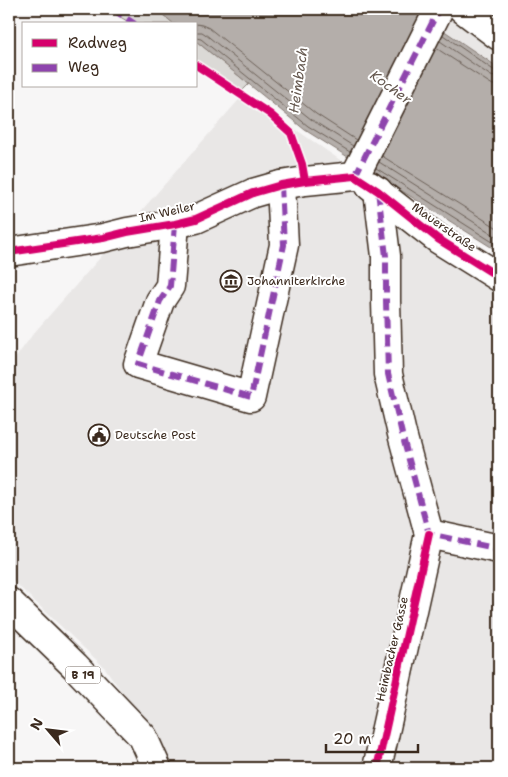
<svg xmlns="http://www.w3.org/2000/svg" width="508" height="777" font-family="'Shantell Sans',sans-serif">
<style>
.built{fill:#e9e7e6}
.green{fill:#dbd9d6;stroke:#8b827a}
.water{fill:#b4aeaa;stroke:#847972}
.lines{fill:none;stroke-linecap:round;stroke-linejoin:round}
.shore{stroke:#6b5f56;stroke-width:1}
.street-casing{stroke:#3b2a1e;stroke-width:31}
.primary-casing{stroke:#3b2a1e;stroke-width:31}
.street{stroke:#fff;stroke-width:28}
.primary{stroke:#fff;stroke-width:28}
.quiet{stroke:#8e44ad;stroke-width:6;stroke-dasharray:12 6;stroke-linecap:butt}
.cycleway-casing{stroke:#fff;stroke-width:11}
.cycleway{stroke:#d6006c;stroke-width:8}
.labels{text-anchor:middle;stroke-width:4;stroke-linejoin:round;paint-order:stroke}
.shield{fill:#fff;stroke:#766a62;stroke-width:1}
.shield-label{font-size:11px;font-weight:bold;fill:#3b2a1e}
.street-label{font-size:12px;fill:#3b2a1e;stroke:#fff}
.poi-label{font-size:12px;fill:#3b2a1e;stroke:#fff;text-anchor:start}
.water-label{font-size:14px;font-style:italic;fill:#65584f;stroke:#fff}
</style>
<rect width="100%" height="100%" fill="#f7f6f6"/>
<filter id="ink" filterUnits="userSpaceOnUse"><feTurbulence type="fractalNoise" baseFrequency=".02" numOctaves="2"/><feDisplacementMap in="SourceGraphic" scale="10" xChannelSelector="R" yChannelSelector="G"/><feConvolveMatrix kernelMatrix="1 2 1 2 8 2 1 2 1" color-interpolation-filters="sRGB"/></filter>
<g filter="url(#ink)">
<g class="built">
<path d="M412,9H499V68Z"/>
<path d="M244,94L499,269V768H175L105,668L9,577V367L33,334Z"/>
</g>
<g class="green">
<path d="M107,9H156L174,24H132Z"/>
<path d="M196,41L249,84L243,90L196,62Z"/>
</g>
<path class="water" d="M156,9H412L499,68V252L305,130L196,41V24H174Z"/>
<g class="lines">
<g class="shore">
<path d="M196,24L202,25L209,28L316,114L356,140"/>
<path d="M196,32H202L205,34L312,120L353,146"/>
<path d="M443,35L495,71H499"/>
<path d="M196,38L201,39L308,126L350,152"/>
<path d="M440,41L491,76L499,78"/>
<path d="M436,48L488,82L493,85H499"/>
<path d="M382,156L499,229"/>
<path d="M379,162L499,238"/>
<path d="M376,168L499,246"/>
</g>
<g class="street-casing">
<g id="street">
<path d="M463,9L499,36"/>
<path d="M355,176L439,9"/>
<path d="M370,186L438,239L499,277"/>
<path d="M175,224L170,286L160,301L138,364L251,397L284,245L281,185"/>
<path d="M9,252L103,238L127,232L175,224L196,219L253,193L281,185L305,181L355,176"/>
<path d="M429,534L499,549"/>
<path d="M377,768L429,534L402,434L388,374L386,301V256L378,191"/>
</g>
</g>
<g class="primary-casing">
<path id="primary" d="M9,602L75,666L143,737L157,768"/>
</g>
<use href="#street" class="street"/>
<use href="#primary" class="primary"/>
<g class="quiet">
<path d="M112,9L135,24"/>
<path d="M355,176L439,9"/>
<path d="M378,191L386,256V301L388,374L402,434L429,534L499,549"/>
<path d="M175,224L170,286L160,301L138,364L251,397L284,245L281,185"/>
</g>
<g class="cycleway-casing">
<g id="cycleway">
<path d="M196,65L270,114L291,133L302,164L305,181"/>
<path d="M9,252L103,238L127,232L175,224L196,219L253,193L281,185L305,181L355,176L378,191L438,239L499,277"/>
<path d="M377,768L429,534"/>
</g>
</g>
<use href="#cycleway" class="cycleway"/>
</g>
</g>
<defs>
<g id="museum-ring" transform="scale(1.125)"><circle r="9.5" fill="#fff" stroke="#3b2a1e" stroke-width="1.5"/><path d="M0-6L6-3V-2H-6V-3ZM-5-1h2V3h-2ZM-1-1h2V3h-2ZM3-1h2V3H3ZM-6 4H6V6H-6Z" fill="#3b2a1e"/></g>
<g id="civic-ring" transform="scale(1.125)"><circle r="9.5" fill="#fff" stroke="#3b2a1e" stroke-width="1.5"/><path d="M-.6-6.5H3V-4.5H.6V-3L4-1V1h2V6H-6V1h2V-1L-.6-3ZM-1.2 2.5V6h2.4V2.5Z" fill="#3b2a1e"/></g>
</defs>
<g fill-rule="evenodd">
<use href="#museum-ring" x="231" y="281"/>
<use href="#civic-ring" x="99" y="435"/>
</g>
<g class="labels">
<rect class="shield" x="65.5" y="666.5" width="35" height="17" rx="4"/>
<g class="shield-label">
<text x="83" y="679">B 19</text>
</g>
<g class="street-label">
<text transform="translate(167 212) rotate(-13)" y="4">Im Weiler</text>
<text transform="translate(444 227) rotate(35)" y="4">Mauerstraße</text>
<text transform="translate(392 649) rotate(-77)" y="4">Heimbacher Gasse</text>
</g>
<g class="poi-label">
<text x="247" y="285">Johanniterkirche</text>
<text x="115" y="439">Deutsche Post</text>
</g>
<g class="water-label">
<text transform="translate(298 80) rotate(-82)" y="5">Heimbach</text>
<text transform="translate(391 87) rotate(36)" y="5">Kocher</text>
</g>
</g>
<rect width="508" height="777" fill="none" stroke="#fff" stroke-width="30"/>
<rect x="15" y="15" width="478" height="747" fill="none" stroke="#3b2a1e" stroke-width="2" filter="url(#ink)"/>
<rect x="22" y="22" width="175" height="65" fill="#ffffff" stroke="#b1aaa5"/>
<rect x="32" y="39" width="25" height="8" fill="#d6006c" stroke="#b1aaa5"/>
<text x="68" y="48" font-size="15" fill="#3b2a1e">Radweg</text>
<rect x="32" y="64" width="25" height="8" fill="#8e44ad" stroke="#b1aaa5"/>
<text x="68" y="72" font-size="15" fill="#3b2a1e">Weg</text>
<g transform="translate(48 730) rotate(298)" stroke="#ffffff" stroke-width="4" paint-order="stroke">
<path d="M0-4L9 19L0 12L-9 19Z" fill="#3b2a1e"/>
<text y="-8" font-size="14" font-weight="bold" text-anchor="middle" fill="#3b2a1e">N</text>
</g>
<path d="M326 744v8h92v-8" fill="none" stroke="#3b2a1e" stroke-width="2.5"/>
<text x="333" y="744" font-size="15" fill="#3b2a1e" stroke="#ffffff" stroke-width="4" paint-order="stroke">20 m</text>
</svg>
